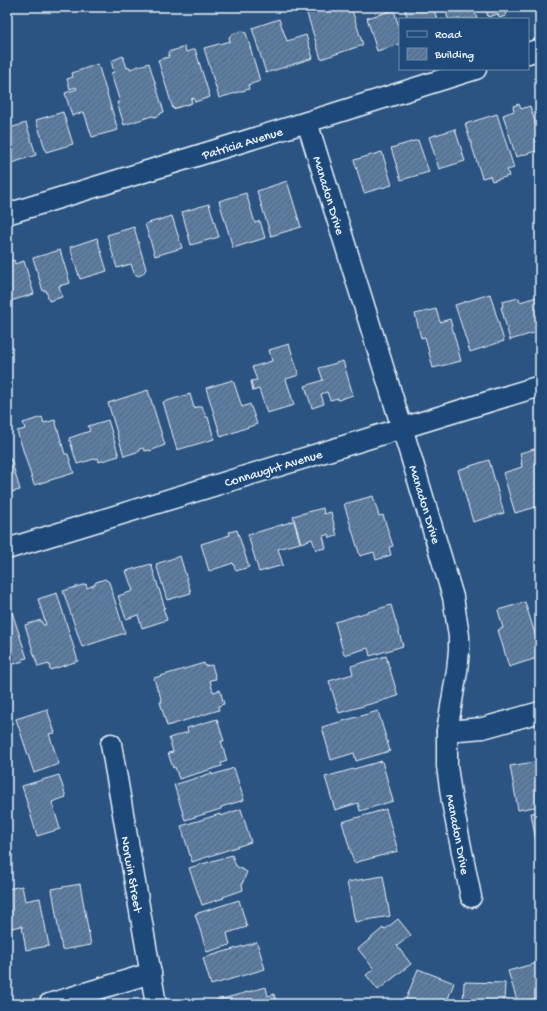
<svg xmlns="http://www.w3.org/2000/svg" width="547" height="1011" font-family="'Gochi Hand',sans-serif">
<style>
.building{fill:url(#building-hatch);stroke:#e8f1f8}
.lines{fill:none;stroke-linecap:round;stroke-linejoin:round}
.street-casing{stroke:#e8f1f8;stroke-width:23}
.street{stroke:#1f4a7a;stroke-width:20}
.labels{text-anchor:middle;stroke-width:4;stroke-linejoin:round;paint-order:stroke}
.street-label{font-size:13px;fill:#e8f1f8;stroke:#1f4a7a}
</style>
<defs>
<pattern id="building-hatch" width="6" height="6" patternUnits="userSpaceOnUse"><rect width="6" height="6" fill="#5d7da1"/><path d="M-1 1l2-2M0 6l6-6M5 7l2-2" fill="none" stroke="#53657a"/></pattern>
</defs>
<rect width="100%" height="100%" fill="#2b5482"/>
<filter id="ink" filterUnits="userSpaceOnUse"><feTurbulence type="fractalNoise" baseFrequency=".025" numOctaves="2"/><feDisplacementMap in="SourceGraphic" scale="8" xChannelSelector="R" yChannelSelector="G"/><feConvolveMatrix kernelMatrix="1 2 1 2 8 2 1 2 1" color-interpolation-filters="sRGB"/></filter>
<g filter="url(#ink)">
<g class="building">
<path d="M305,7H351L363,45L321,59Z"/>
<path d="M404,7H433L437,19H408Z"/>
<path d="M445,7H474L477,19H448Z"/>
<path d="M485,7H515L516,8L505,12L506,16L499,18L498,14L488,17Z"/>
<path d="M394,10L400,31V44L377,51L367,18Z"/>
<path d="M279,19L287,41L306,35L313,58L266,73L252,28Z"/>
<path d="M241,31L246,33L260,81L248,85L249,89L219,98L204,48L230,41L229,37L232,34Z"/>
<path d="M185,47L186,52L195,49L210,97L195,102L194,98L191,99L192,103L173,109L158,60L169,57L168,52Z"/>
<path d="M123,56L127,68L130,67V69L149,63L164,112L161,113L160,115L154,117L152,116L124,125L117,102H120L111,74V73L114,72L111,61Z"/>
<path d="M98,64L118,130L92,137L84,112L72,116L65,93L77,89L76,87L70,89L67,79L73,77L72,73Z"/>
<path d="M519,104L521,109L530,106L540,138L536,139L539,150L516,157L503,115L514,111L513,106Z"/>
<path d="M63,112L73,144L46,152L36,120Z"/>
<path d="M497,114L514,168L507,170L509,176L492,181L490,176L482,178L465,124Z"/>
<path d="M26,123L36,155L9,164L7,156V129Z"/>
<path d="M455,129L465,161L439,169L429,137Z"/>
<path d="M418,140L429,172L401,180L391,148Z"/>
<path d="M382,152L392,185L364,193L354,160Z"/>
<path d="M287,181L301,227L271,236L257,191Z"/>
<path d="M246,193L255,223L260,221L265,238L233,248L219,201Z"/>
<path d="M209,204L219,237L191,245L182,212Z"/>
<path d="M172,216L182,248L155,256L145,224Z"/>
<path d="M134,227L146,269L143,274L138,276L134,273L131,264L117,268L107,235Z"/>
<path d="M97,238L107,271L80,279L70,247Z"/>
<path d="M60,250L70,283L59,286L62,297L49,301L46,290L43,291L33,258Z"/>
<path d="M14,260L15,264L24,261L34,294L7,302V262Z"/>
<path d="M490,294L504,341L470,352L455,305Z"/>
<path d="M540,296V331L510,340L501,307H503L502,302L519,298L520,302Z"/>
<path d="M436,309L440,322L450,319L461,361L433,368L425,337L421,338L415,314Z"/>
<path d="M289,344L299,375L286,379L294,405L267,413L259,389L253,391L251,381L257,380L252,367L272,361L269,350Z"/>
<path d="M343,361L353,395L338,400V398L330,400L327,392L321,394L324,404L312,408L305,386L323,380L319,368Z"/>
<path d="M233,380L242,407L250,404L257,424L221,437L206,388Z"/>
<path d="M148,390L165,445L150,451V450L145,451L143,448L139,449L140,451L124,456L108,403Z"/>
<path d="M190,394L194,408L202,406L206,417H208L214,439L177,450L163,402Z"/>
<path d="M42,417L44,423L55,420L65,454H68L74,473L34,485L17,431L25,429L23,423Z"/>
<path d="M108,420L119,456L99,462L98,458L77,464L69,438L90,431L88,426Z"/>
<path d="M538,448L540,456V506L515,513L503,473L522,467L521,463H522L520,453Z"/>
<path d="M11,459L20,490L7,493V460Z"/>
<path d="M489,460L504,513L473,522L458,470Z"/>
<path d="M373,496L379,516L383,515L393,546L389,547L391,555L376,560L374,552L360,556L344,504Z"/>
<path d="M323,508L324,514L331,512L337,536L330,538L329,534L323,536L326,548L316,550L312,539L301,543L293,516Z"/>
<path d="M294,521L300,543L278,549L283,565L259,572L248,535Z"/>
<path d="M237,530L249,567L236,571L233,563L209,571L201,544L230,535L229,532Z"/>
<path d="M180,556L191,593L167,600L156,564Z"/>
<path d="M151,564L165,608H163L167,620L142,628L138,615L126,619L118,596L133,591L126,571Z"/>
<path d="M105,579L109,582L125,633L82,647L63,591L86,584L87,588L94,585L96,582Z"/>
<path d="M57,593L78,661L50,670L49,664L38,667L25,625L41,620L43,625H46L38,599Z"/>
<path d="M540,598V615L535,599Z"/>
<path d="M525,602L540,650V657L509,667L498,630L503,628L498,610Z"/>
<path d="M391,605L403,646L370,656L368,648L344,655L335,622Z"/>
<path d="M10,606L27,658L22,659L23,661L11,665L10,663L7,664V607Z"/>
<path d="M386,656L398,696L339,713L329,681L353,674L351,666Z"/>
<path d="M204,663L205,666L212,665L216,679L210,680L213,692L220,690L224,704L218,706L219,710L167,726L160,702H162L159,692H158L154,678Z"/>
<path d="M47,709L55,733L49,734L59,764L34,773L16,719Z"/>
<path d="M378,711L390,751L356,761L354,753L331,760L322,727Z"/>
<path d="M217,719L224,741H221L227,761L221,763L222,766L179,779L175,767L173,768L168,753L173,752L169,738L188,732L187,728Z"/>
<path d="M382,761L393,801L360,811L358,803L335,810L325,777Z"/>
<path d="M540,761V806L518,810L510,766Z"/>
<path d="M234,768L244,800L221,807V809L185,820L174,785L212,773V775Z"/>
<path d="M59,775L66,797L52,802L60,829L37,836L22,786Z"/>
<path d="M241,809L251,842L192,862L181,826L220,814L221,816Z"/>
<path d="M386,809L398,851L354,863L342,822Z"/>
<path d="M540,812V857L539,858L531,813Z"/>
<path d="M232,855L236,866L247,872L242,884L243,890L223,897L224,898L202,905L189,868Z"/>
<path d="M383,876L390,916L355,922L347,882Z"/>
<path d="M80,884L91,945L62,950L52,889Z"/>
<path d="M22,886L25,901L40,898L49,946L26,950L22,926L7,929V889Z"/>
<path d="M239,900L247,927L227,933L230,945L207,952L195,914Z"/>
<path d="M398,919L411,935L397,946L411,964L378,990L366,975L374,969L358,949L383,928L384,930Z"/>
<path d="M257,942L265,969L211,985L203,958Z"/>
<path d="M540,962V997L518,1004L508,971Z"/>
<path d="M418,969L454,983L446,1004H404Z"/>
<path d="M464,982L505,983L504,1004H463Z"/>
<path d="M266,987L268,996L274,994L277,1004H212L211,1002Z"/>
</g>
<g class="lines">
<g class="street-casing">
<g id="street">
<path d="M528,53L540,49"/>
<path d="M307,122L412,460L453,597L459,636V650L457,671L447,731V766L452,802L471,897"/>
<path d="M7,214L307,122L476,69"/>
<path d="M7,549L540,386"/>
<path d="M447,731L483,728L540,712"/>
<path d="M111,744L156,1004"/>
<path d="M49,1004L151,973"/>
</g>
</g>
<use href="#street" class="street"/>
</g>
</g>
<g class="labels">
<g class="street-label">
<text transform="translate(242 142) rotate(-17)" y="5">Patricia Avenue</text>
<text transform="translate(330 195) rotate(73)" y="5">Manadon Drive</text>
<text transform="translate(273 467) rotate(-17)" y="5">Connaught Avenue</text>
<text transform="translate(426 504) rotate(73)" y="5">Manadon Drive</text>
<text transform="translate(459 834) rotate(79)" y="5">Manadon Drive</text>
<text transform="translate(133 874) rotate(80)" y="5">Norwin Street</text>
</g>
</g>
<rect width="547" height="1011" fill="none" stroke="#1f4a7a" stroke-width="24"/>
<rect x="12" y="12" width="523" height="987" fill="none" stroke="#e8f1f8" stroke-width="1.5" filter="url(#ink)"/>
<rect x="399" y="18" width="130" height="52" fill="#1f4a7a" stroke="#6f8dac"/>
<rect x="407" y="31" width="20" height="6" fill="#1f4a7a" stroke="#6f8dac"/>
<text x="435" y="38" font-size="12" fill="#e8f1f8">Road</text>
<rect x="407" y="48" width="20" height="12" fill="url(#building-hatch)" stroke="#6f8dac"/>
<text x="435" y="58" font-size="12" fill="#e8f1f8">Building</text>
</svg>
